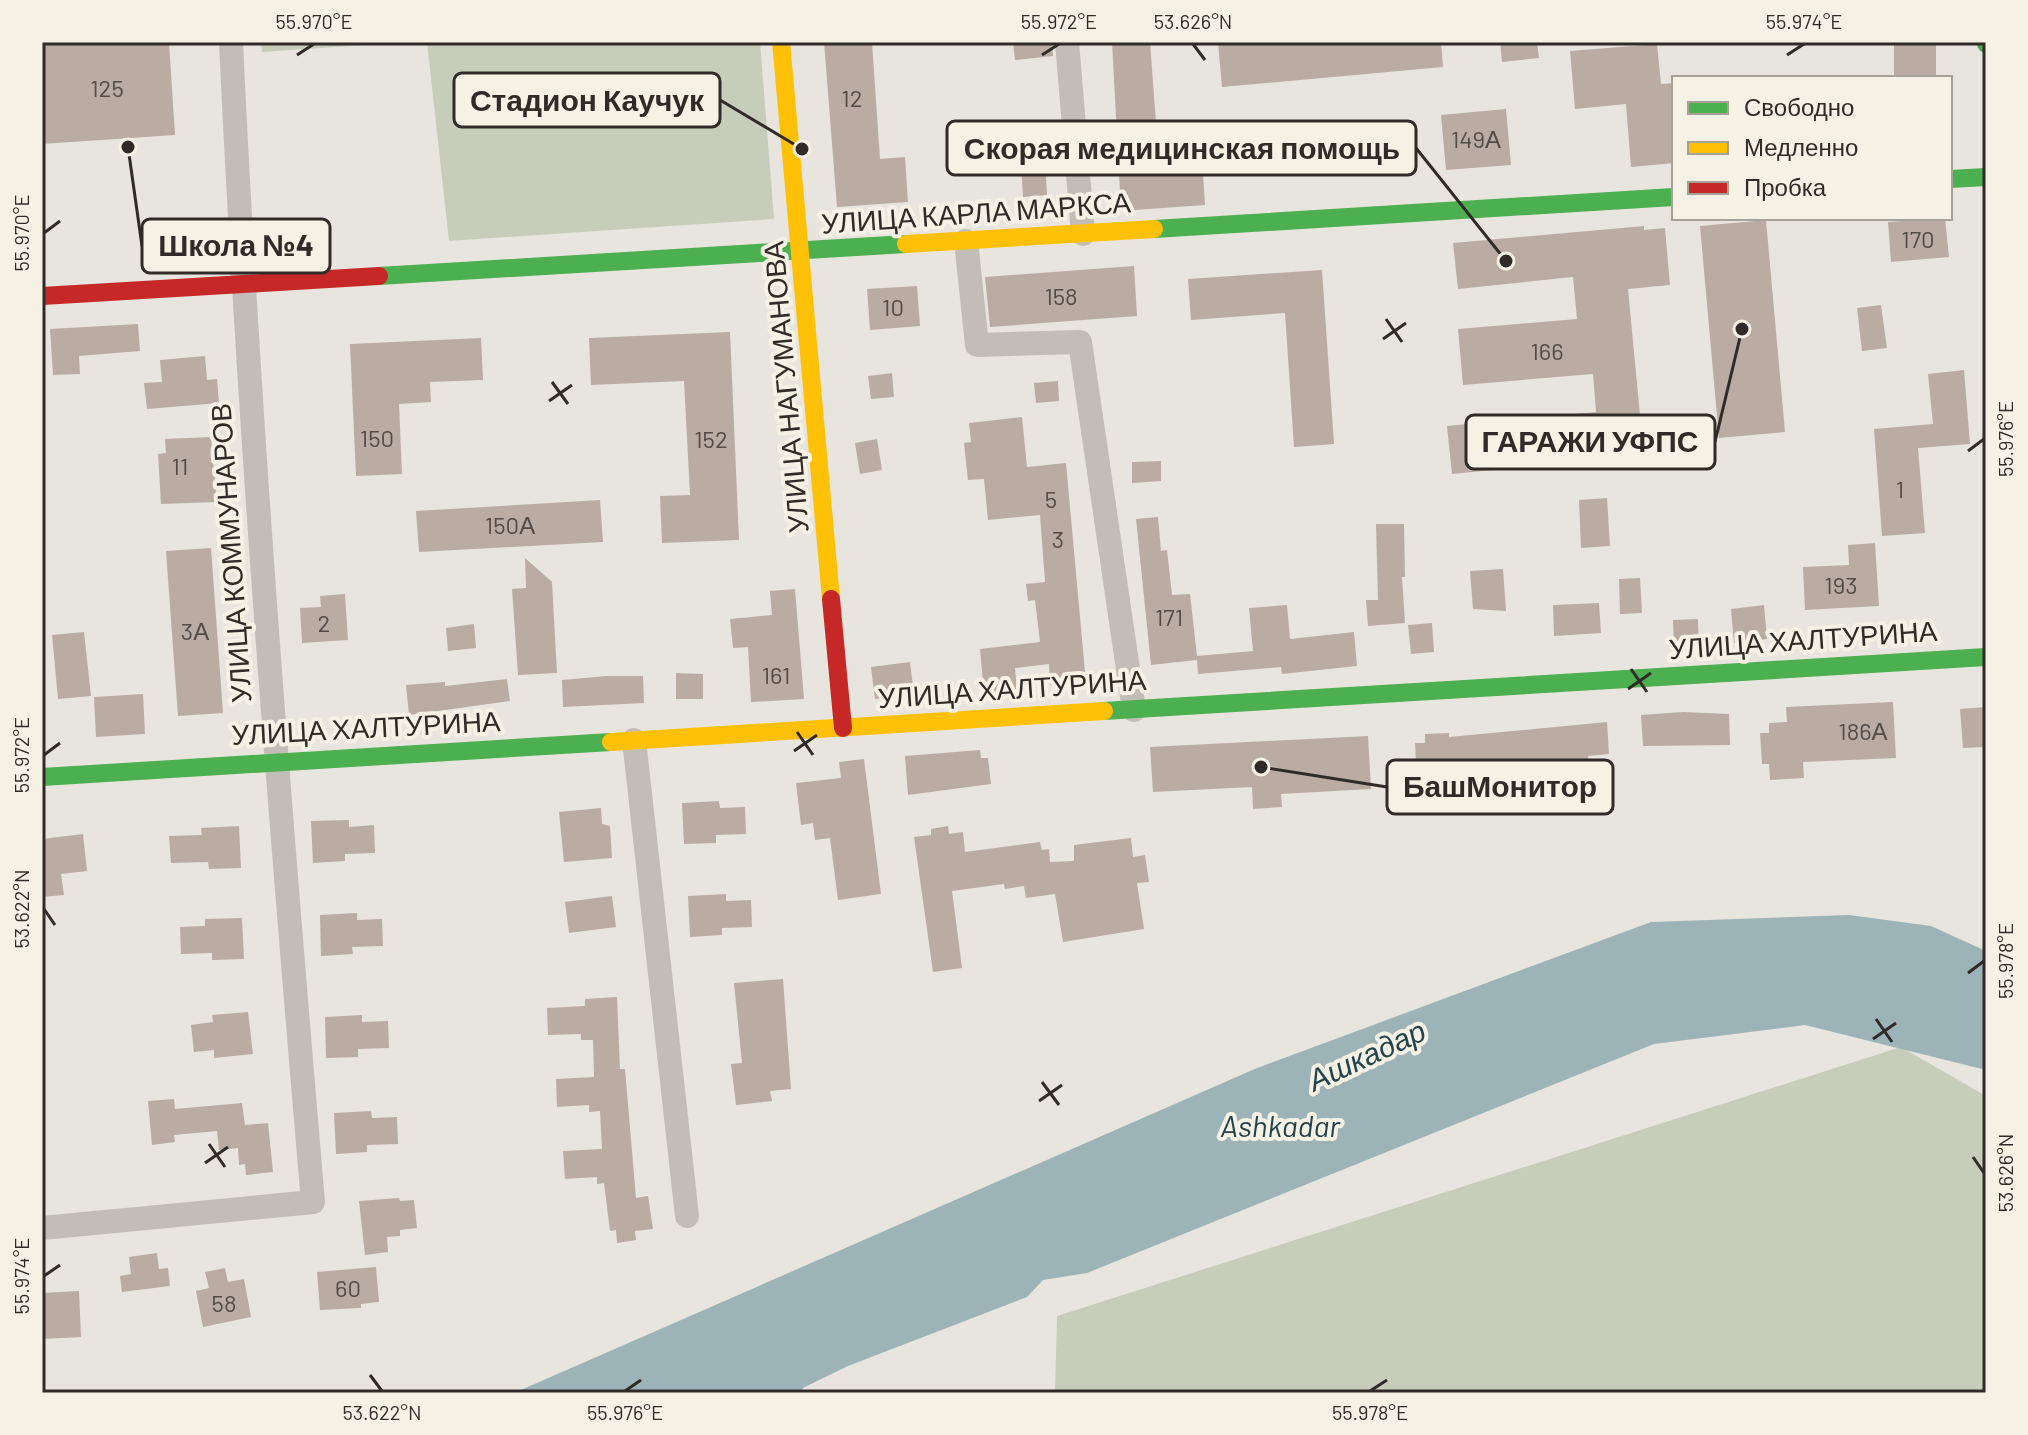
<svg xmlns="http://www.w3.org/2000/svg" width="2028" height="1435" font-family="Barlow,sans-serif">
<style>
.green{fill:#c7cdba}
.water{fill:#9cb4b8}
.building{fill:#baaca2}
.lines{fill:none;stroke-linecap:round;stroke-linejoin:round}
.street{stroke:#c2bdb7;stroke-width:24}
.fast{stroke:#4caf50;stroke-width:18}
.slow{stroke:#ffc107;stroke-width:18}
.jam{stroke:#c62828;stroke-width:18}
.ticks{fill:none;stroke:#312b27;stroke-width:3}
.labels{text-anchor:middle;stroke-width:8;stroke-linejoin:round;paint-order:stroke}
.number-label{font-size:24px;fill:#534b46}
.street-label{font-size:28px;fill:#312b27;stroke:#f6f1e5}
.water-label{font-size:30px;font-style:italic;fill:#22444d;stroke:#f6f1e5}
.leader{fill:none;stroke:#312b27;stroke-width:3}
.callout-dot{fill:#312b27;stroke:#f6f1e5;stroke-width:3}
.callout{fill:#f6f1e5;stroke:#312b27;stroke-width:3}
.callout-label{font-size:30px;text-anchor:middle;font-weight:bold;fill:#312b27}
.neatline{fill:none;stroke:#312b27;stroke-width:3}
.ticks-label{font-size:20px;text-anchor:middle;fill:#312b27}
</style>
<rect width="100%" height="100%" fill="#e8e5de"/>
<g class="green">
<path d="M261,42H409L262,52Z"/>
<path d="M427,42H760L774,219L449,241Z"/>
<path d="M1901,1047L1986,1096V1393H1055L1057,1316Z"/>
</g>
<path class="water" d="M1849,915L1931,926L1986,951V1070L1805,1025L1654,1044L1087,1273L1043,1280L1027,1297L848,1366L803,1388L800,1393H514L1257,1068L1651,922Z"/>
<g class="building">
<path d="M42,42H169L175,135L42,144Z"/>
<path d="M824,42H872L880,159L905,157L908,202L837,207Z"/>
<path d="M1013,42H1052L1053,56L1015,60Z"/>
<path d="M1112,42H1150L1157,136L1166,135L1168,175L1203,174L1205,205L1121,211Z"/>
<path d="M1218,42H1441L1443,67L1222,87Z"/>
<path d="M1500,42H1537L1539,58L1502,62Z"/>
<path d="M1936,43V78H1894V44Z"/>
<path d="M1657,44L1661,84L1674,83V163L1631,167L1626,104L1575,109L1570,51Z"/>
<path d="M1506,109L1511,165L1446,170L1441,115Z"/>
<path d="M1045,160L1047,195L1023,197L1021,161Z"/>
<path d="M1945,218L1949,257L1891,262L1888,222Z"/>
<path d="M1766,220L1785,432L1719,438L1700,226Z"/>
<path d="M1644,226V230L1665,228L1670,285L1628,289L1642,436L1575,442L1576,462L1452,474L1447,426L1596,412L1593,374L1463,385L1458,329L1577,319L1573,277L1458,289L1453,243Z"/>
<path d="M1134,266L1137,316L990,327L985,277Z"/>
<path d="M1322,270L1334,444L1294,447L1285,313L1191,320L1188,279Z"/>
<path d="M917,286L920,326L870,330L867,289Z"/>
<path d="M1881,305L1887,348L1862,351L1857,308Z"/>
<path d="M138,324L140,351L79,356L80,374L53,375L50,329Z"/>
<path d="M730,332L739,540L662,543L660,496L690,495L684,381L591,385L589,338Z"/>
<path d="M481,338L483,380L430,382L431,402L399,404L402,474L356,476L350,344Z"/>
<path d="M205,356L207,380L217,379L219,403L147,409L144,383L162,382L160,360Z"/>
<path d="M1964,370L1970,444L1918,448L1925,533L1882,536L1874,429L1933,424L1928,374Z"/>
<path d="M892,373L894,397L871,399L868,376Z"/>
<path d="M1058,381L1059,401L1036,403L1034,383Z"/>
<path d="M1022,417L1027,467L1066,463L1086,683L1050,685L1049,664L1015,668L1017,690L984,693L980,649L1040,642L1035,600L1028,601L1026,584L1045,582L1040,515L988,520L984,479L968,480L964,443L971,442L969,423Z"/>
<path d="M211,437L217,502L161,504L158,454L166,453L165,439Z"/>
<path d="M877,439L882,470L860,474L855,443Z"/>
<path d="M1161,461V481L1132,483V462Z"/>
<path d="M1607,498L1610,546L1581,548L1579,500Z"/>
<path d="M600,500L603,542L419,552L416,511Z"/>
<path d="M1158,517L1161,551L1167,550L1172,595L1190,594L1197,656L1253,651L1249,608L1287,605L1290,639L1354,632L1357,666L1282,674L1281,667L1198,674L1197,660L1151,665L1136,519Z"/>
<path d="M1376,524H1404L1405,577H1402L1405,623L1368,626L1366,600H1378Z"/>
<path d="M1875,543L1879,606L1805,610L1803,567L1849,565L1848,545Z"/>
<path d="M211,548L223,713L178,716L166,551Z"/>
<path d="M525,558L552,582L557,673L518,675L512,589L526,588Z"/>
<path d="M1503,569L1506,611L1473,609L1470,571Z"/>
<path d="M1640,578L1642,613L1620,614L1619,579Z"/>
<path d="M795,589L804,699L751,702L748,647L733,648L730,619L772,615L770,591Z"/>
<path d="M345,594L348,640L302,643L300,608L321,607L320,596Z"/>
<path d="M1599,603L1601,633L1554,636L1553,605Z"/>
<path d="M1764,605L1767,639L1734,643L1731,609Z"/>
<path d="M1698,619L1699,649L1674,650L1673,620Z"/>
<path d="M1432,623L1434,652L1411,654L1408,625Z"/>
<path d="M474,624L476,648L448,651L446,628Z"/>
<path d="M84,632L91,696L58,699L52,635Z"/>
<path d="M910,662L913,686L906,687L907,695L875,699L871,667Z"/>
<path d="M676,673L703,674V699H676Z"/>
<path d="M607,676H643L644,703L563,707L562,680Z"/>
<path d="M507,679L510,701L409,715L406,685L445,682V686Z"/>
<path d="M143,694L145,734L96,737L94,697Z"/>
<path d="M1893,702L1896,758L1803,762L1804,778L1770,780L1769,764H1762L1760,733H1769V723L1787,722L1786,707Z"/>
<path d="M1986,707V747L1963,748L1960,709Z"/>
<path d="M1683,712L1729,714L1730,745L1643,746L1641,715Z"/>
<path d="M1607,722L1609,754L1588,756L1589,771L1571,773L1570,761L1468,769L1467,762L1416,763L1415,743H1425V734L1449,733V737Z"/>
<path d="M1368,736L1371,789L1281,794L1282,807L1253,809L1252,787L1153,792L1150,747Z"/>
<path d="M980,750L981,758H988L991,784L908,795L905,756Z"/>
<path d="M864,759L881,894L838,900L830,838L815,840L813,823L801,825L796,783L841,778L839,762Z"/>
<path d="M719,801L720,808L745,807L746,834L716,835V843L684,844L682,803Z"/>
<path d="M601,808L602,824L610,826L612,858L564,862L559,812Z"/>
<path d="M349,820V827L374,825L375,853L345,854V861L313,863L311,821Z"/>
<path d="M239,826L241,868L209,869L208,862L171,863L169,836L202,835L201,828Z"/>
<path d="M948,826L949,834L963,832L965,852L1040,842L1042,850L1049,849L1050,862L1074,861V845L1131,838L1133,857L1145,855L1149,882L1137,883L1144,929L1063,942L1055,894L1026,898L1024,886L1005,889L1004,884L952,891L962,968L933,972L914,837L931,835V829Z"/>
<path d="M83,834L87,871L61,874L64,895L42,897V839Z"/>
<path d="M726,894V901L751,900L752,927L722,928V935L690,937L688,896Z"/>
<path d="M612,896L616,927L569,933L565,902Z"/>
<path d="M357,913V920L382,919L383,946L352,947L353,954L321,956L320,915Z"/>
<path d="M242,918L244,959L212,960V953L181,954L180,927L205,926V919Z"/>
<path d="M783,979L791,1089L770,1091L772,1101L736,1105L731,1064L742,1063L734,983Z"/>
<path d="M617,997L620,1069H625L636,1198L648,1196L653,1229L635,1231L636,1240L617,1243L616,1230L610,1231L604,1183L597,1184V1177L565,1179L563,1151L602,1149L600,1111L589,1112V1105L557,1107L556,1079L594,1077L593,1040H581V1034L548,1035L547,1008L585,1006V999Z"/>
<path d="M248,1012L253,1054L214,1058V1050L194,1052L191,1025L213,1022L212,1015Z"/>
<path d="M362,1015V1022L388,1021L389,1048L358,1049V1057L326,1058L325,1017Z"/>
<path d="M174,1099L175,1109L242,1103L245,1125L268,1123L273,1172L246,1175L245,1164L239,1165L238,1148L219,1150L217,1131L174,1135L175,1142L152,1145L148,1101Z"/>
<path d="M371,1111L372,1118L397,1117L398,1144L367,1145V1152L336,1154L334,1113Z"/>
<path d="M399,1198L400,1201L414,1200L417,1228L400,1230V1236L387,1237L388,1252L365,1255L359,1201Z"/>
<path d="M157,1253L159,1269L168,1268L170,1286L122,1292L120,1276L131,1274L129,1257Z"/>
<path d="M376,1267L379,1302L361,1304V1308L320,1310L317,1272Z"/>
<path d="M225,1268L228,1282L244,1279L251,1317L203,1327L196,1291L209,1288L205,1272Z"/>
<path d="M79,1291L81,1337L42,1339V1293Z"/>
</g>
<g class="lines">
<g class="street">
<path d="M1067,42L1083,234"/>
<path d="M966,241L977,345L1080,342L1134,710"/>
<path d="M634,740L687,1216"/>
<path d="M42,1228L313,1202C280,816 249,429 231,42"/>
</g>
<g class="fast">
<path d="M1986,42V44"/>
<path d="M1950,179L1986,177"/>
<path d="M1154,229L1674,197"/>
<path d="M379,276L906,244"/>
<path d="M1104,711L1986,657"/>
<path d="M42,777L611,742"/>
</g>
<g class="slow">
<path d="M781,42L831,599"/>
<path d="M906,244L1154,229"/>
<path d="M611,742L1104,711"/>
</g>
<g class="jam">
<path d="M42,296L379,276"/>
<path d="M831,599L843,728"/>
</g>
</g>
<path class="ticks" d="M1193,44L1205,60M297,55L314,44M1042,55L1059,44M1787,55L1804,44M44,233L60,221M1386,319L1402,342M1383,339L1406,323M552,382L568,404M549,401L572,385M1968,451L1984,439M1631,669L1647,692M1628,689L1651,673M797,732L813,755M794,751L817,735M44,755L60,743M44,909L55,925M1968,973L1984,961M1876,1019L1892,1042M1873,1039L1896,1023M1042,1082L1059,1105M1039,1101L1062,1085M209,1144L225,1167M1973,1157L1984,1173M205,1163L228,1147M44,1276L60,1265M370,1375L382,1391M625,1391L641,1380M1370,1391L1387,1380"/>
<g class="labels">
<g class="number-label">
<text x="107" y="97">125</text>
<text x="852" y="107">12</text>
<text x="1476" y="148">149А</text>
<text x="1918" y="248">170</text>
<text x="1061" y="305">158</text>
<text x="893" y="316">10</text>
<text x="1547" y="360">166</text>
<text x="377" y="447">150</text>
<text x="711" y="448">152</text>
<text x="180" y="475">11</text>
<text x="1900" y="498">1</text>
<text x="1051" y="508">5</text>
<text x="510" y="534">150А</text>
<text x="1058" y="548">3</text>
<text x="1841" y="594">193</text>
<text x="1169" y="626">171</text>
<text x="324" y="632">2</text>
<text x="195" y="640">3А</text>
<text x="776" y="684">161</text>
<text x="1863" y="740">186А</text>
<text x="348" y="1297">60</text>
<text x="224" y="1312">58</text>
</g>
<g class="street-label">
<text transform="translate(976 213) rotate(-4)" y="10">УЛИЦА КАРЛА МАРКСА</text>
<text transform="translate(786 387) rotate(-95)" y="10">УЛИЦА НАГУМАНОВА</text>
<text transform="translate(231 553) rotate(-94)" y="10">УЛИЦА КОММУНАРОВ</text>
<text transform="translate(1803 640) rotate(-4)" y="10">УЛИЦА ХАЛТУРИНА</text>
<text transform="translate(1012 689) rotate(-4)" y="10">УЛИЦА ХАЛТУРИНА</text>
<text transform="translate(366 728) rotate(-3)" y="10">УЛИЦА ХАЛТУРИНА</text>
</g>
<g class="water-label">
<text transform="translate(1367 1056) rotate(-25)" y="10">Ашкадар</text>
<text x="1280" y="1137">Ashkadar</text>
</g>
</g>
<path class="leader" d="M802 149L720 100M1506 261L1416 148M128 147L142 246M1742 329L1715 442M1261 767L1387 787"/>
<g class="callout-dot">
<circle cx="802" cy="149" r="8"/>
<circle cx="1506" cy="261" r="8"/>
<circle cx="128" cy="147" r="8"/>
<circle cx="1742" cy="329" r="8"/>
<circle cx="1261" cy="767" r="8"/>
</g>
<g class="callout">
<rect x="454" y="73" width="266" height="54" rx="8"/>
<rect x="947" y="121" width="469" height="54" rx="8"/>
<rect x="142" y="219" width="188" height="54" rx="8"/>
<rect x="1466" y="415" width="249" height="54" rx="8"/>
<rect x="1387" y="760" width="226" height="54" rx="8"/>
</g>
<g class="callout-label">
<text x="587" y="111">Стадион Каучук</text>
<text x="1182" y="159">Скорая медицинская помощь</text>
<text x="236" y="256">Школа №4</text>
<text x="1590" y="452">ГАРАЖИ УФПС</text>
<text x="1500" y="797">БашМонитор</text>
</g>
<rect width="2028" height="1435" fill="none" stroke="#f6f1e5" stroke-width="88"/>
<rect x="1672" y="76" width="280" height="144" fill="#f6f1e5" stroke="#a7a299" stroke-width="2"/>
<rect x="1688" y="102" width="40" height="12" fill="#4caf50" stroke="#a7a299" stroke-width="2"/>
<text x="1744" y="116" font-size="24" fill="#312b27">Свободно</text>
<rect x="1688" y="142" width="40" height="12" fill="#ffc107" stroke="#a7a299" stroke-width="2"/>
<text x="1744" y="156" font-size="24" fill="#312b27">Медленно</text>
<rect x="1688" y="182" width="40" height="12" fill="#c62828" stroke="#a7a299" stroke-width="2"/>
<text x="1744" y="196" font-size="24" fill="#312b27">Пробка</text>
<rect x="44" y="44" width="1940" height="1347" class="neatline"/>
<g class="ticks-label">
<text x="314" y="29">55.970°E</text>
<text x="1059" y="29">55.972°E</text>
<text x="1193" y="29">53.626°N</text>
<text x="1804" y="29">55.974°E</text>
<text transform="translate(22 233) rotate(-90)" y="7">55.970°E</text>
<text transform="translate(2006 439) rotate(-90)" y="7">55.976°E</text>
<text transform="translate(22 755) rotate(-90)" y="7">55.972°E</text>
<text transform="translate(22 909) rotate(-90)" y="7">53.622°N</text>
<text transform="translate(2006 961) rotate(-90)" y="7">55.978°E</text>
<text transform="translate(2006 1173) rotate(-90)" y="7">53.626°N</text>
<text transform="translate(22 1276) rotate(-90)" y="7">55.974°E</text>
<text x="382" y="1420">53.622°N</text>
<text x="625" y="1420">55.976°E</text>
<text x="1370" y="1420">55.978°E</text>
</g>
</svg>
